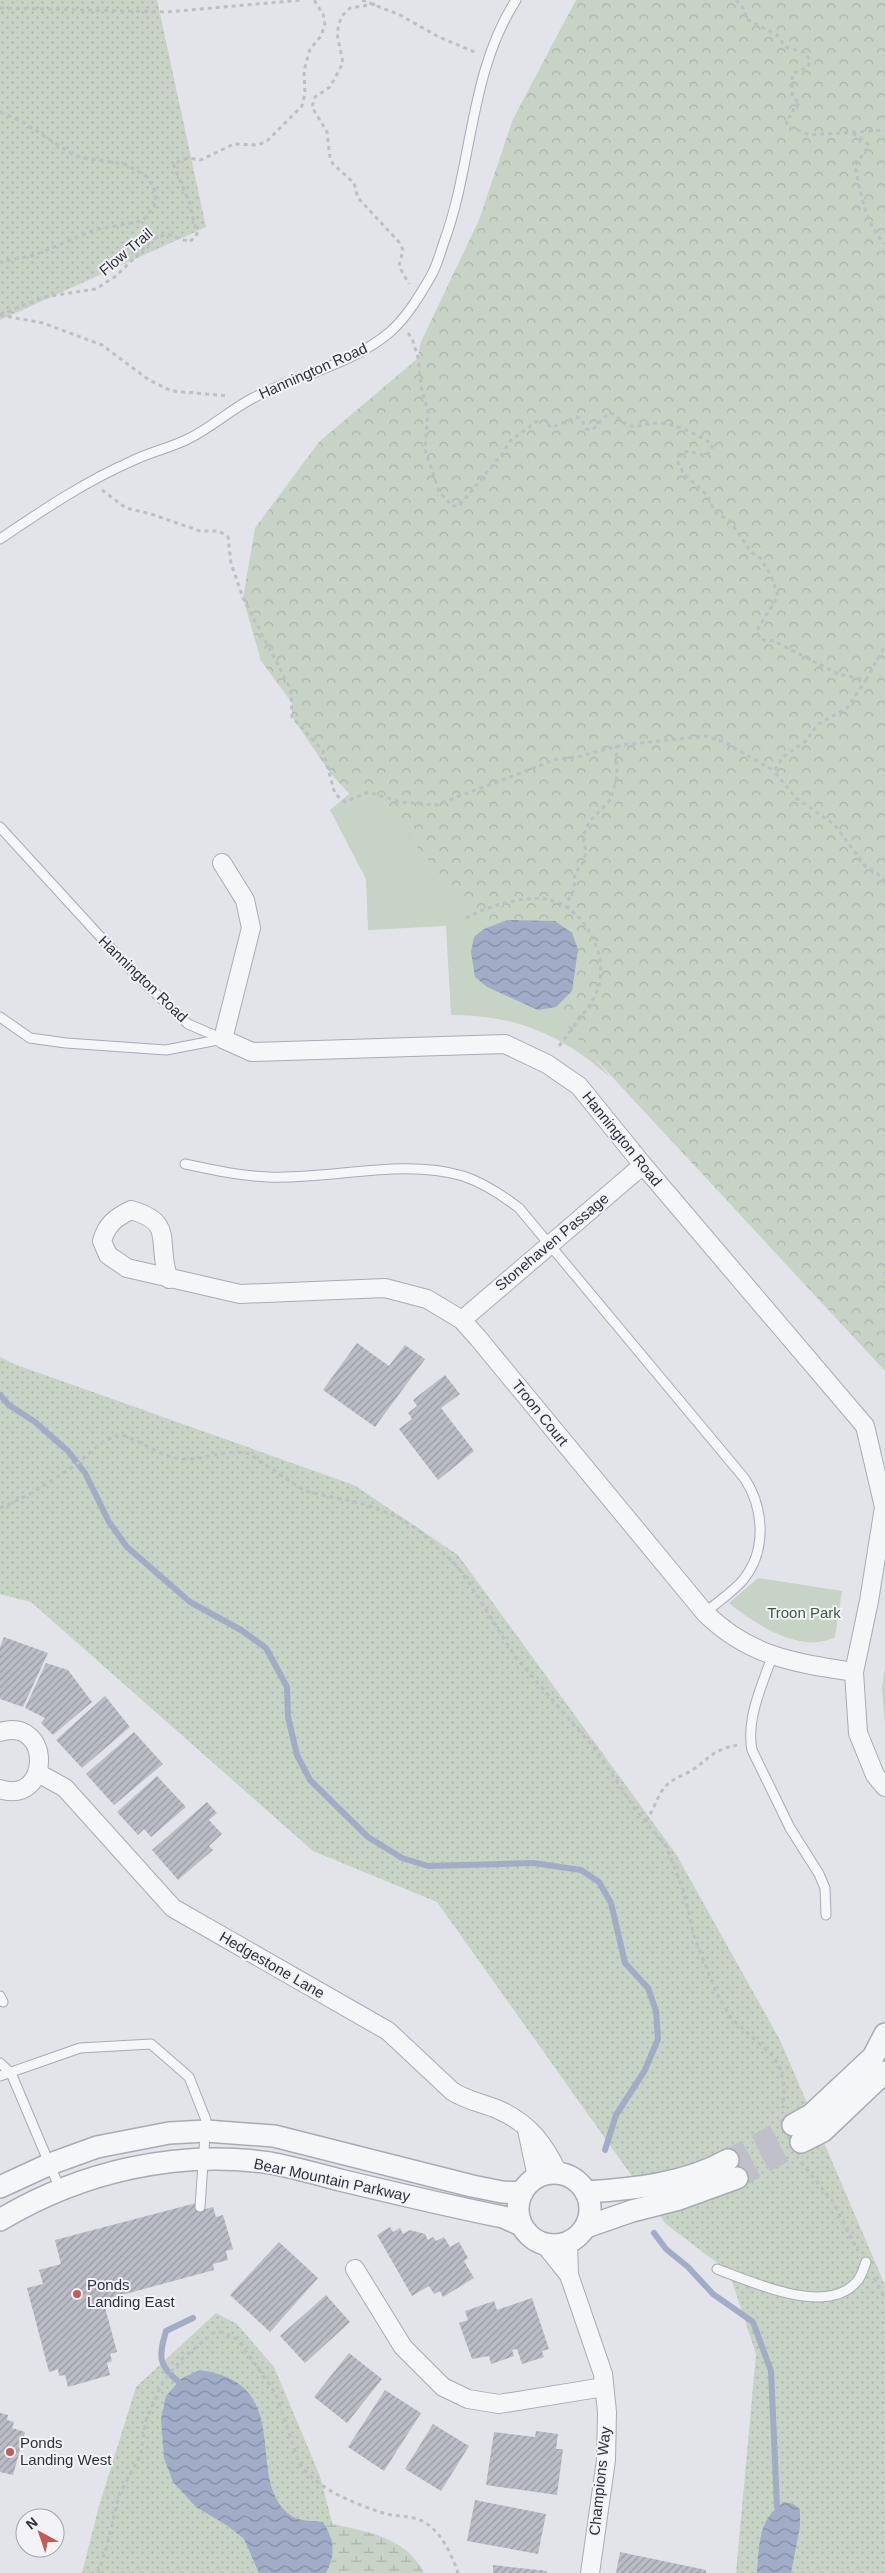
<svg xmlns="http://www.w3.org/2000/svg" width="885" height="2573" font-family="Arial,sans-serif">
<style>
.grass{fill:url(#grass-dots)}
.forest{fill:url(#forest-crowns)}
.wetland{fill:url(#wetland-marsh)}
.park{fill:#c6d3c5}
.water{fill:url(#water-waves)}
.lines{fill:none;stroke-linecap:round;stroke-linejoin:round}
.stream{stroke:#a2acc6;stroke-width:6}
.building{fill:url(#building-hatch)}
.tertiary-tunnel{stroke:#bfc0c8;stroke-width:21;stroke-dasharray:21 11;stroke-linecap:butt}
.service-casing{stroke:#a9aab4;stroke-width:11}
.minor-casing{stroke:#a9aab4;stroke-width:20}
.tertiary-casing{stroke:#a9aab4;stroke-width:24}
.path{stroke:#bdbfc4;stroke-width:3;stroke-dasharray:4 4;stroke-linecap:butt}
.service{stroke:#f5f6f8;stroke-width:9}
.minor{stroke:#f5f6f8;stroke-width:18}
.tertiary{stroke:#f5f6f8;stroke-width:21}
.poi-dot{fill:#c15c56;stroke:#f3f3f7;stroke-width:2}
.labels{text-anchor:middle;stroke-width:4;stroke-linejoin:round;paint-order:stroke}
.street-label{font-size:15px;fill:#2d3040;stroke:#f3f3f7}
.park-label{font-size:15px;fill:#3b5a3c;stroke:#f3f3f7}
.poi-label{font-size:15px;fill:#2d3040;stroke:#f3f3f7;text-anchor:start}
</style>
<defs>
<pattern id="grass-dots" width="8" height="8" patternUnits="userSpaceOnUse" patternTransform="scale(1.25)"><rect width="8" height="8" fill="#c6d3c5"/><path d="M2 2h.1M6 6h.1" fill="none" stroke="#aab5aa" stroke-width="1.8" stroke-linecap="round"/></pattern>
<pattern id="forest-crowns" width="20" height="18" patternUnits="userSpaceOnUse" patternTransform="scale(1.25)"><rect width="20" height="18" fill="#c6d3c5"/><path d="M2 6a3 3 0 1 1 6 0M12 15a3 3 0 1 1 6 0" fill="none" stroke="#aab5aa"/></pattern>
<pattern id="wetland-marsh" width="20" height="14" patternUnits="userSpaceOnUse" patternTransform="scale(1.25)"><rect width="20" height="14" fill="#c6d3c5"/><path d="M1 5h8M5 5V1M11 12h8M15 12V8" fill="none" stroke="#aab5aa"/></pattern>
<pattern id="water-waves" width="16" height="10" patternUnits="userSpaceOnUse" patternTransform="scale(1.25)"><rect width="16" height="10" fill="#a2acc6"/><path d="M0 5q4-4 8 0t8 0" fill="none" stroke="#848ca2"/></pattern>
<pattern id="building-hatch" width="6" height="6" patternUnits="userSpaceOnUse" patternTransform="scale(1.25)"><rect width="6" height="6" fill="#bbbdc6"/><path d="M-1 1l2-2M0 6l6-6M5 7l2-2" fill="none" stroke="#989aa2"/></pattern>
</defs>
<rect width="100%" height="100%" fill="#e3e4ea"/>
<g class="grass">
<path d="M0,0H157L206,227L0,320Z"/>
<path d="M0,1357L14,1364L354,1485L458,1555L676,1854L780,2040L885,2285V2573H736L756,2354L729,2272L666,2224L437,1902L313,1851L31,1602L0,1594Z"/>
<path d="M216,2313L237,2324L274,2367L320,2476L333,2526L332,2573H82L99,2506L136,2387Z"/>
</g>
<path class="forest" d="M576,0H885V1371L331,774L292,717V703L261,661L243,598L255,528L319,442L418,358L420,344L479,220L513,119Z"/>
<path class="wetland" d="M323,2522C359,2530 406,2535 424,2573H326L332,2562L329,2531Z"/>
<g class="park">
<path d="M363,782L611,1078C562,1035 517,1015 451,1015L446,926L368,930L366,879L330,810Z"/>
<path d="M758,1578L842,1591L835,1637C801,1655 755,1624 729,1603Z"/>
<path d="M885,1667V1726L882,1688Z"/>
</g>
<g class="water">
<path d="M507,920L555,921L572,933L578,949L572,991L556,1007L538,1010L487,987L475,977L471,952L474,937L484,929Z"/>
<path d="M200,2370C300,2384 240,2482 293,2517C300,2521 314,2521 323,2522C334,2539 336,2555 326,2573H259L244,2539L228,2526L196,2507L173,2482L164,2458L161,2419L166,2396L182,2378Z"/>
<path d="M785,2502L793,2504L800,2509V2526L791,2573H757C759,2545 758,2518 785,2502Z"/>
</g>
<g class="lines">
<g class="stream">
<path d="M0,1395L9,1405L35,1422L68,1451L85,1473L109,1522L127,1547L190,1602L241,1630L266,1648L287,1687L288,1717L297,1755L310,1780L368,1837L402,1858L428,1866L533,1863L581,1870L599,1882L611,1903L625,1963L648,1988L656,2011L658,2039L645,2070L616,2115L605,2150"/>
<path d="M654,2233L666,2249L688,2267L713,2294L753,2322L771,2371L777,2507"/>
<path d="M179,2382C157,2365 159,2355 166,2331L193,2318"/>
</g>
</g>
<g class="building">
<path d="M357,1343L389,1366L405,1345L425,1359L375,1427L323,1390Z"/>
<path d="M445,1375L460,1394L441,1408L474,1451L438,1480L399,1429L412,1419L408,1413L417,1406L413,1400Z"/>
<path d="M4,1637L48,1653L23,1707L0,1699V1647Z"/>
<path d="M46,1663L68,1670L92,1702L53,1735L41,1723L45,1718L25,1708Z"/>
<path d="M105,1696L130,1727L82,1768L56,1740Z"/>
<path d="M134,1732L163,1764L114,1805L86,1774Z"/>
<path d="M157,1776L186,1807L151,1837L144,1829L138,1835L117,1812Z"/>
<path d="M207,1802L217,1813L209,1820L222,1834L209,1846L213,1850L178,1880L152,1850Z"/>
<path d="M196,2203L198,2211L213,2207L216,2217L223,2215L233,2249L226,2251L228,2260L213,2264L214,2270L103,2300L117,2352L110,2354L112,2361L107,2363L110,2375L68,2387L65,2375L59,2376L58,2369L49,2372L27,2288L43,2284L39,2270L61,2264L55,2240Z"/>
<path d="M390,2227L393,2232L400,2228L403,2234L410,2230L425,2234L428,2240L433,2237L436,2241L444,2237L450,2247L459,2242L468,2258L464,2261L474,2278L443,2297L440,2291L434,2294L429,2286L412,2296L377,2235Z"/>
<path d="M279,2242L318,2278L270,2332L230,2295Z"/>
<path d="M326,2295L350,2322L305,2363L280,2336Z"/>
<path d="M532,2298L549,2349L542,2351L544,2357L522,2364L517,2349L512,2350L514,2356L491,2364L489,2356L472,2359L459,2323L468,2320L465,2311L494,2301L497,2310Z"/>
<path d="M349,2353L382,2379L347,2423L314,2397Z"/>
<path d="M385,2390L421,2413L384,2471L348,2447Z"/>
<path d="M0,2413L8,2415L7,2420L14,2422L12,2428L25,2432L13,2475L0,2472Z"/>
<path d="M433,2424L469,2446L441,2491L405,2469Z"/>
<path d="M536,2431L558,2434L556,2449H563L557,2495L486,2485L494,2432L535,2437Z"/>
<path d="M475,2500L546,2514L538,2554L467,2541Z"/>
<path d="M620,2552L706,2570V2573H616Z"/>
<path d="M493,2565L547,2571V2573H493Z"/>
</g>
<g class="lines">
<g class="tertiary-tunnel">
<path d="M728,2160L793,2125"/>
<path d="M737,2178L801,2142"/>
</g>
<g class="service-casing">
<g id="service">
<path d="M0,539C43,510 84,482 132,461C150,452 170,448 188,439C211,428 230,410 253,398C298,375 351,365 390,332C407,317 420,295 431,276C437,266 440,253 444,242C473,163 469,73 516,0"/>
<path d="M0,827L128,967L188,1024L223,1039"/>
<path d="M0,1017L30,1038L66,1043L166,1050L223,1039"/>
<path d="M185,1164C213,1170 240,1176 268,1177C332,1180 400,1158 463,1176C484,1183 502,1195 519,1208L745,1479C764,1509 767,1551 743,1580C733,1592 717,1602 705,1613"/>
<path d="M772,1657C762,1685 746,1719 752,1750L790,1828L819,1874L825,1888L826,1915"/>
<path d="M0,1996L3,2002"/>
<path d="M0,2063L11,2073L60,2189"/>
<path d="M0,2076L80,2048L151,2044L189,2077L206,2120L200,2207"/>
<path d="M717,2269C752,2282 829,2318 858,2280C862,2275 864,2267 866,2262"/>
</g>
</g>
<g class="minor-casing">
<g id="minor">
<path d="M222,863L245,900L251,928L223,1039L252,1052L505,1044L547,1064L579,1086L643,1165L865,1426L884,1507L869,1601L854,1672L858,1733L875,1775L885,1787"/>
<path d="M169,1279C155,1243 177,1223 131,1210C115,1218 107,1224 102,1241L108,1255L127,1268L240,1294L385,1288L427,1299L462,1320L478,1338L705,1613C750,1657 795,1663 854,1672"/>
<path d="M462,1320L643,1165"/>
<path d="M0,1732C53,1716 51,1806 0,1789"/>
<path d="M38,1773L65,1788L173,1908L388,2031L452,2091C467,2101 483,2103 499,2110C529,2123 545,2145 558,2173"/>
<path d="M527,2130L537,2177"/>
<path d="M568,2242L569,2275L603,2374L607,2412L606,2460L590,2573"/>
<path d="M545,2245L569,2275"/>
<path d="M355,2269L403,2347L443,2387L468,2399L499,2404L604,2387"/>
</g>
</g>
<g class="tertiary-casing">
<g id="tertiary">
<path d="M793,2125L811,2115L873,2057L885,2034"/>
<path d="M801,2142L823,2131L885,2072"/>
<circle cx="554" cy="2209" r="36"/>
<path d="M0,2187L50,2164L97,2147L169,2133L206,2131L274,2136L472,2186L502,2192L522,2193"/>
<path d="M586,2192C634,2189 685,2184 728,2160"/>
<path d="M0,2220C80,2172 177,2149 270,2163C293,2167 317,2174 340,2180C394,2193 448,2206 503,2217L521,2225"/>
<path d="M586,2227L632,2211L679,2199L737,2178"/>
</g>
</g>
<g class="path">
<path d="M362,0L400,15L439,37L477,53"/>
<path d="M736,0L745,10L746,19L777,35L786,47L806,53L810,61L808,67L792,74V96L800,104L794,106L792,115L786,119L787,126L810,135L885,130"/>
<path d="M375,4L350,8L341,17L337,33L343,63L330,87L315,97L312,107L327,132L330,158L333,164L354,183L358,198L399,242L403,250L399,266L409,284"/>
<path d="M0,8L167,12L302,0"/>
<path d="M0,112L21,121L72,154L83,158L125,164L146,176L153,186L156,197L154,207L142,221L94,230L35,255L0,262"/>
<path d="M853,133L869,145L855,166C860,191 866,226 885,244"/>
<path d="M0,315L44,297L96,289L116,276L155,238L167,234L190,242L197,234L189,202L173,164L188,158L201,160L234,144L258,145L267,141L302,106L305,93L304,71L310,49L321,36L325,24L323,14L314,0"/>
<path d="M0,315L43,323L102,345L149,380L172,391L229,396"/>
<path d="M408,333L413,341L418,358L422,392L428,411L425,450L439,491L452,506H459L502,454L510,441L536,422L545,420L551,428L577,417L582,420L586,429L592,430L609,413L615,414C631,434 636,424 657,423C675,423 697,434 712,444V449L706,456L689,451L681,453L678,463L684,474L707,495L715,512L730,521L751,552L760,558L771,575L778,596L756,632L763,640L774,641L838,674L866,680L847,708L817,725L806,741L783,757L774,771L796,798L834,824L866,867L877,873L885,882"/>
<path d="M102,490L126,508L151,514L200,531H219L228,537L231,563L243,598L291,690L292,717L323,751L335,794L345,802L369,792L400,802L436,805L557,759L577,757L622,745L706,736L726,743L774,771"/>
<path d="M866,680L885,646"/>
<path d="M568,909L569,898L574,890L575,873L583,863L586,852L583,836L590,821L611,799L617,776L616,746"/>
<path d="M466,918C488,906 529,893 554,901C586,912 607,953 599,986C595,1003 568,1032 557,1049"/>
<path d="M885,1272V1288"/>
<path d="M0,1508C25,1498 49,1483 71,1468C88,1457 100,1438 122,1435C141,1441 163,1458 183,1459C206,1460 226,1448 249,1454L305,1491L364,1504L398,1517L417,1529L455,1564L468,1581L516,1658L596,1750L635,1809L666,1846L684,1892L694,1936L716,1992L731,2018L773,2056L780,2068L784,2085L783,2108"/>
<path d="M646,1821C654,1810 658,1794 665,1787C671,1780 679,1777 687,1773C709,1761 708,1751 737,1745"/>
<path d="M801,2162L833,2202L858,2251"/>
<path d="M874,2278L885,2299"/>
<path d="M98,2573L107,2546L119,2495L141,2454L146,2420L163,2382L181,2360L213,2333L223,2332L238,2340L276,2394L299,2463C317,2489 351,2502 380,2512C391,2516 403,2516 414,2518C438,2524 451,2552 458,2573"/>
</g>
<use href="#service" class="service"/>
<use href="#minor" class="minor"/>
<use href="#tertiary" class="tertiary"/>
</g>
<g class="poi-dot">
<circle cx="77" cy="2294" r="5"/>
<circle cx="10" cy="2452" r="5"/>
</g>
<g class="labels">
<g class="street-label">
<text transform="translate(126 252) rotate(-40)" y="5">Flow Trail</text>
<text transform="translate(313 371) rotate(-24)" y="5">Hannington Road</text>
<text transform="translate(143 979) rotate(44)" y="5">Hannington Road</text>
<text transform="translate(622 1139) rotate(51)" y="5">Hannington Road</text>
<text transform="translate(552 1242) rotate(-40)" y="5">Stonehaven Passage</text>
<text transform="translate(540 1413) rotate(51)" y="5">Troon Court</text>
<text transform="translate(272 1965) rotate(30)" y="5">Hedgestone Lane</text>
<text transform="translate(332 2180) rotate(12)" y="5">Bear Mountain Parkway</text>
<text transform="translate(600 2481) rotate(-84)" y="5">Champions Way</text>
</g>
<g class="park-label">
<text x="804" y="1618">Troon Park</text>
</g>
<g class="poi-label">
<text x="87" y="2290">Ponds<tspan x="87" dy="17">Landing East</tspan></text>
<text x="20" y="2448">Ponds<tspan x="20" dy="17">Landing West</tspan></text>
</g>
</g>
<g transform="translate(40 2533) rotate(320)"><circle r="24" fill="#f3f3f7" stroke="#a4a5ae"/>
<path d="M0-4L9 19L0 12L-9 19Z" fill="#c15c56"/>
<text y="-8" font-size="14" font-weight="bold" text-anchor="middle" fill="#2d3040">N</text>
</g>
</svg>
